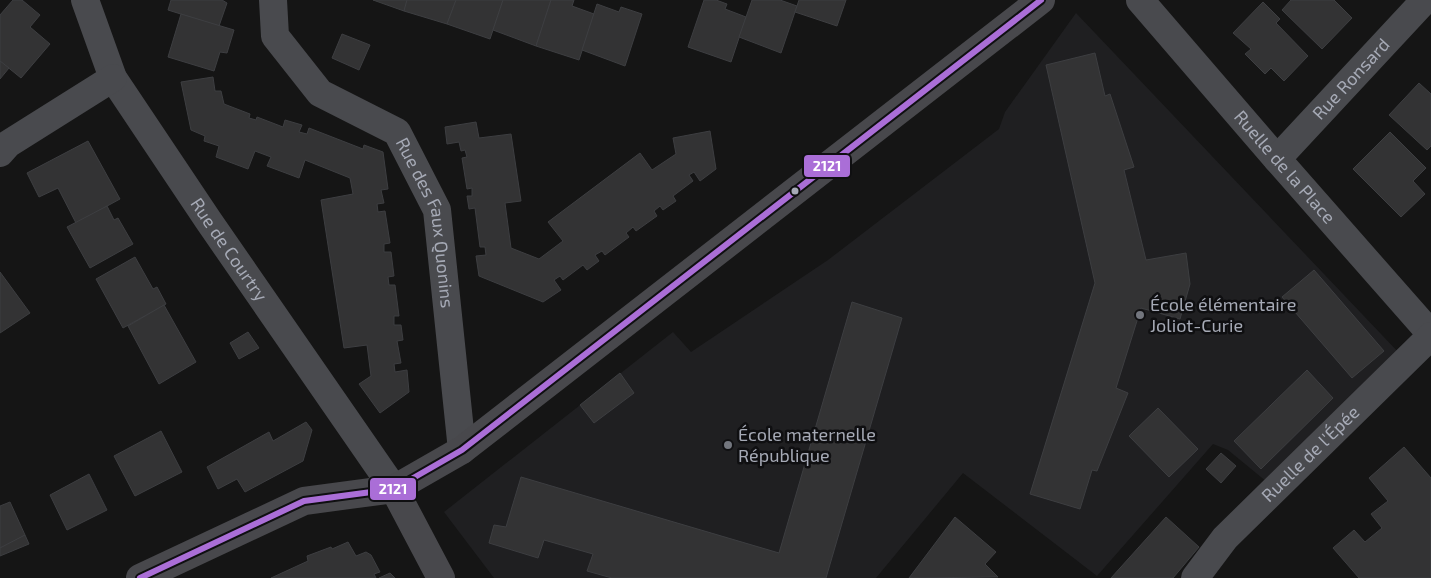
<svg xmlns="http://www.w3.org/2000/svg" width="1431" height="578" font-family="'Exo 2',sans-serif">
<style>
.built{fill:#1f1f21}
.building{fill:#333334;stroke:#3d3e41}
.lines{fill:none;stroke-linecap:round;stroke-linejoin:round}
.street{stroke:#494a4e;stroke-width:28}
.secondary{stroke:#48484c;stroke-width:28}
.bus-1-casing{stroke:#0f0f11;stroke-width:10}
.bus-1{stroke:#aa6ed7;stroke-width:6}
.bus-dot{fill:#a6aab6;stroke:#0f0f11;stroke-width:2}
.poi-dot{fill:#73767e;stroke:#0f0f11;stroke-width:2}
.labels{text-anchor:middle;stroke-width:5;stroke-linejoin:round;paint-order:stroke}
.street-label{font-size:18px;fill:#a6aab6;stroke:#0f0f11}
.poi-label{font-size:18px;fill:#a6aab6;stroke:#0f0f11;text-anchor:start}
.line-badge{stroke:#0f0f11;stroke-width:2}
.badge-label{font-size:14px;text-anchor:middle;font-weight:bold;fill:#fff}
</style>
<rect width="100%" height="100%" fill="#151515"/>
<path class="built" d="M1076,13L1400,354L1267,482L1228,450L1213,444L1097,576L963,473L876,578H494L444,512L673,332L691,352L828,260L999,129L1005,112Z"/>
<g class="building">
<path d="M13,0H22L40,15L30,27L50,44L21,78L0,61V15Z"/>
<path d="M171,0H222L227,3L219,26L168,10Z"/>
<path d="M373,0H407L404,11Z"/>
<path d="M407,0H456L447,24L404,11Z"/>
<path d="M456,0H503L490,39L447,24Z"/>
<path d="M503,0H551L536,46L493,30Z"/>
<path d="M551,0H574L572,6L594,14L579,60L536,46Z"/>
<path d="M704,0H716L727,4L725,9L746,17L731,62L688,47Z"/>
<path d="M752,0H780L797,6L781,53L739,37Z"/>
<path d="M799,0H846L837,26L795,12Z"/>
<path d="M1291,0H1334L1352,18L1322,49L1282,10Z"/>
<path d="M1263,2L1280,19L1276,23L1308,56L1284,81L1271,68L1265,74L1245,54L1251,49L1233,33Z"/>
<path d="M597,4L619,12L621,7L642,14L625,66L582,50Z"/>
<path d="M181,14L234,30L227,53L220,52L214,71L168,57Z"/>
<path d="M342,34L370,45L359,70L332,58Z"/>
<path d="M1095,53L1105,96L1110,94L1134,167L1124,170L1146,260L1186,253L1190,284L1180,319L1141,308L1116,388L1128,393L1097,471L1092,470L1080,509L1030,494L1095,283L1046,65Z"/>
<path d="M0,61L9,68L0,79Z"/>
<path d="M213,77L215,91H221L224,104L250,114L249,118L256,120L257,117L283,127L285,120L302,125L299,132L307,134L309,128L363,149L364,145L383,152L388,189L381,190L384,203L377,204L378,212L385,211L390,243L384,244V252H391L394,276L388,277L389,285H395L399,316H394V325H401L403,340L397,341L401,363L394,364L395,372L407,370L409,392L380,413L359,384L371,376L367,345L344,348L321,200L353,194L350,178L305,160L299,178L267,166L271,157L255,151L248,169L216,157L219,146L204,141L205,136L191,130L181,82Z"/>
<path d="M1419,83L1431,94V146L1427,150L1389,115Z"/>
<path d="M476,122L479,138L511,134L521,201L505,203L511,248L539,259L563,241L548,222L640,153L652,170L676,154L673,138L710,131L716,169L700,181L694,172L689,175L693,181L673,196L676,201L663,210L660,206L654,211L657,216L636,231L633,227L626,233L629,237L605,255L602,251L595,255L599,261L587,270L583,265L563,280L560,276L554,280L561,290L543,302L479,276L476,256L486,255L485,247H480L475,208L469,209L467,196H472V188L467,189L462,158L467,157L465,150L461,151L459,142L447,144L445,127Z"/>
<path d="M1390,132L1426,168L1413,181L1425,194L1401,217L1353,169Z"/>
<path d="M88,141L120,199L76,223L58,188L39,197L27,173Z"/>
<path d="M107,206L114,220L118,218L133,244L90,268L67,227Z"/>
<path d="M135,257L153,289L157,287L166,304L123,328L96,279Z"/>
<path d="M1314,270L1384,351L1352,378L1282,297Z"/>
<path d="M0,272L30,313L0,333Z"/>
<path d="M852,302L902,318L826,578H612L587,571L593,554L544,540L538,558L489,543L494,525L506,527L521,477L779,553Z"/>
<path d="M164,305L196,362L159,384L128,326Z"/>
<path d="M248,332L259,348L239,359L230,343Z"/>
<path d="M1307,370L1333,398L1261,469L1234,441Z"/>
<path d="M620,373L634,393L594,423L580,405Z"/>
<path d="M1158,408L1198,449L1169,477L1129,436Z"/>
<path d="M306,422L312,430L303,461L245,492L237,479L218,489L207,467L269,432L273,441Z"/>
<path d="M161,431L182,472L135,496L114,456Z"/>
<path d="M1404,447L1431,478V578H1359L1333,548L1354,530L1365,542L1382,528L1371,514L1388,501L1369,478Z"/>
<path d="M1221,453L1236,466L1221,483L1206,469Z"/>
<path d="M89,474L107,510L67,530L50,495Z"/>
<path d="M10,502L25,535L0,548V506Z"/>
<path d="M955,517L996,552L985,564L998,577L909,578Z"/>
<path d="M1166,517L1199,547L1173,578H1111Z"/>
<path d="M25,535L29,544L0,556V548Z"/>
<path d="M348,542L356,556L366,552L371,555L380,572L374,574L376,578H271L308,561L307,556L331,547L332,549Z"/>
<path d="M390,573L395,578H379Z"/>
</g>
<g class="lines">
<g class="street">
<path id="s1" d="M85,0L113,78L208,220L394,489"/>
<path id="s2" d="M273,0L275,36L320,93L397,132L437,210L462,450"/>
<path id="s3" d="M1140,0L1277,159L1431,334"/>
<path d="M0,153L8,144L113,78"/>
<path id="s4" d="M1277,159L1425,0"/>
<path id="s5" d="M1195,578L1225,538L1431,336"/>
</g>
<g class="secondary">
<path d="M394,489L441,578"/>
<path d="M140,578L304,501L394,489L462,450L1041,0"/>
</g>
<g class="bus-1-casing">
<path id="bus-1" d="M140,578L304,501L394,489L462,450L1041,0"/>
</g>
<use href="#bus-1" class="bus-1"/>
</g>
<circle class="bus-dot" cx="795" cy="191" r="4.5"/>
<g class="poi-dot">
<circle cx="1140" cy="315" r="5"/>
<circle cx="728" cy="445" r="5"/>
</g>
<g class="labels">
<g class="street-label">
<text dy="6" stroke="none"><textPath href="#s4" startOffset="109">Rue Ronsard</textPath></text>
<text dy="6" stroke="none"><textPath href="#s3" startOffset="221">Ruelle de la Place</textPath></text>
<text dy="6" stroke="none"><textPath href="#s2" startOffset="292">Rue des Faux Quonins</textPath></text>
<text dy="6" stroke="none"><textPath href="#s1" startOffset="290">Rue de Courtry</textPath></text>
<text dy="6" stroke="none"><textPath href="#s5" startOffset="170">Ruelle de l'Épée</textPath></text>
</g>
<g class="poi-label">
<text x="1150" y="311">École élémentaire<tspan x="1150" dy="21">Joliot-Curie</tspan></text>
<text x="738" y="441">École maternelle<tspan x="738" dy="21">République</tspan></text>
</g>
</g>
<g class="line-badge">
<rect x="803" y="154" width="48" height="24" rx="5" fill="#aa6ed7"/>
<rect x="369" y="477" width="48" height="24" rx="5" fill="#aa6ed7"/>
</g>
<g class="badge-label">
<text x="827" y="171">2121</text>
<text x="393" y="494">2121</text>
</g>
</svg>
